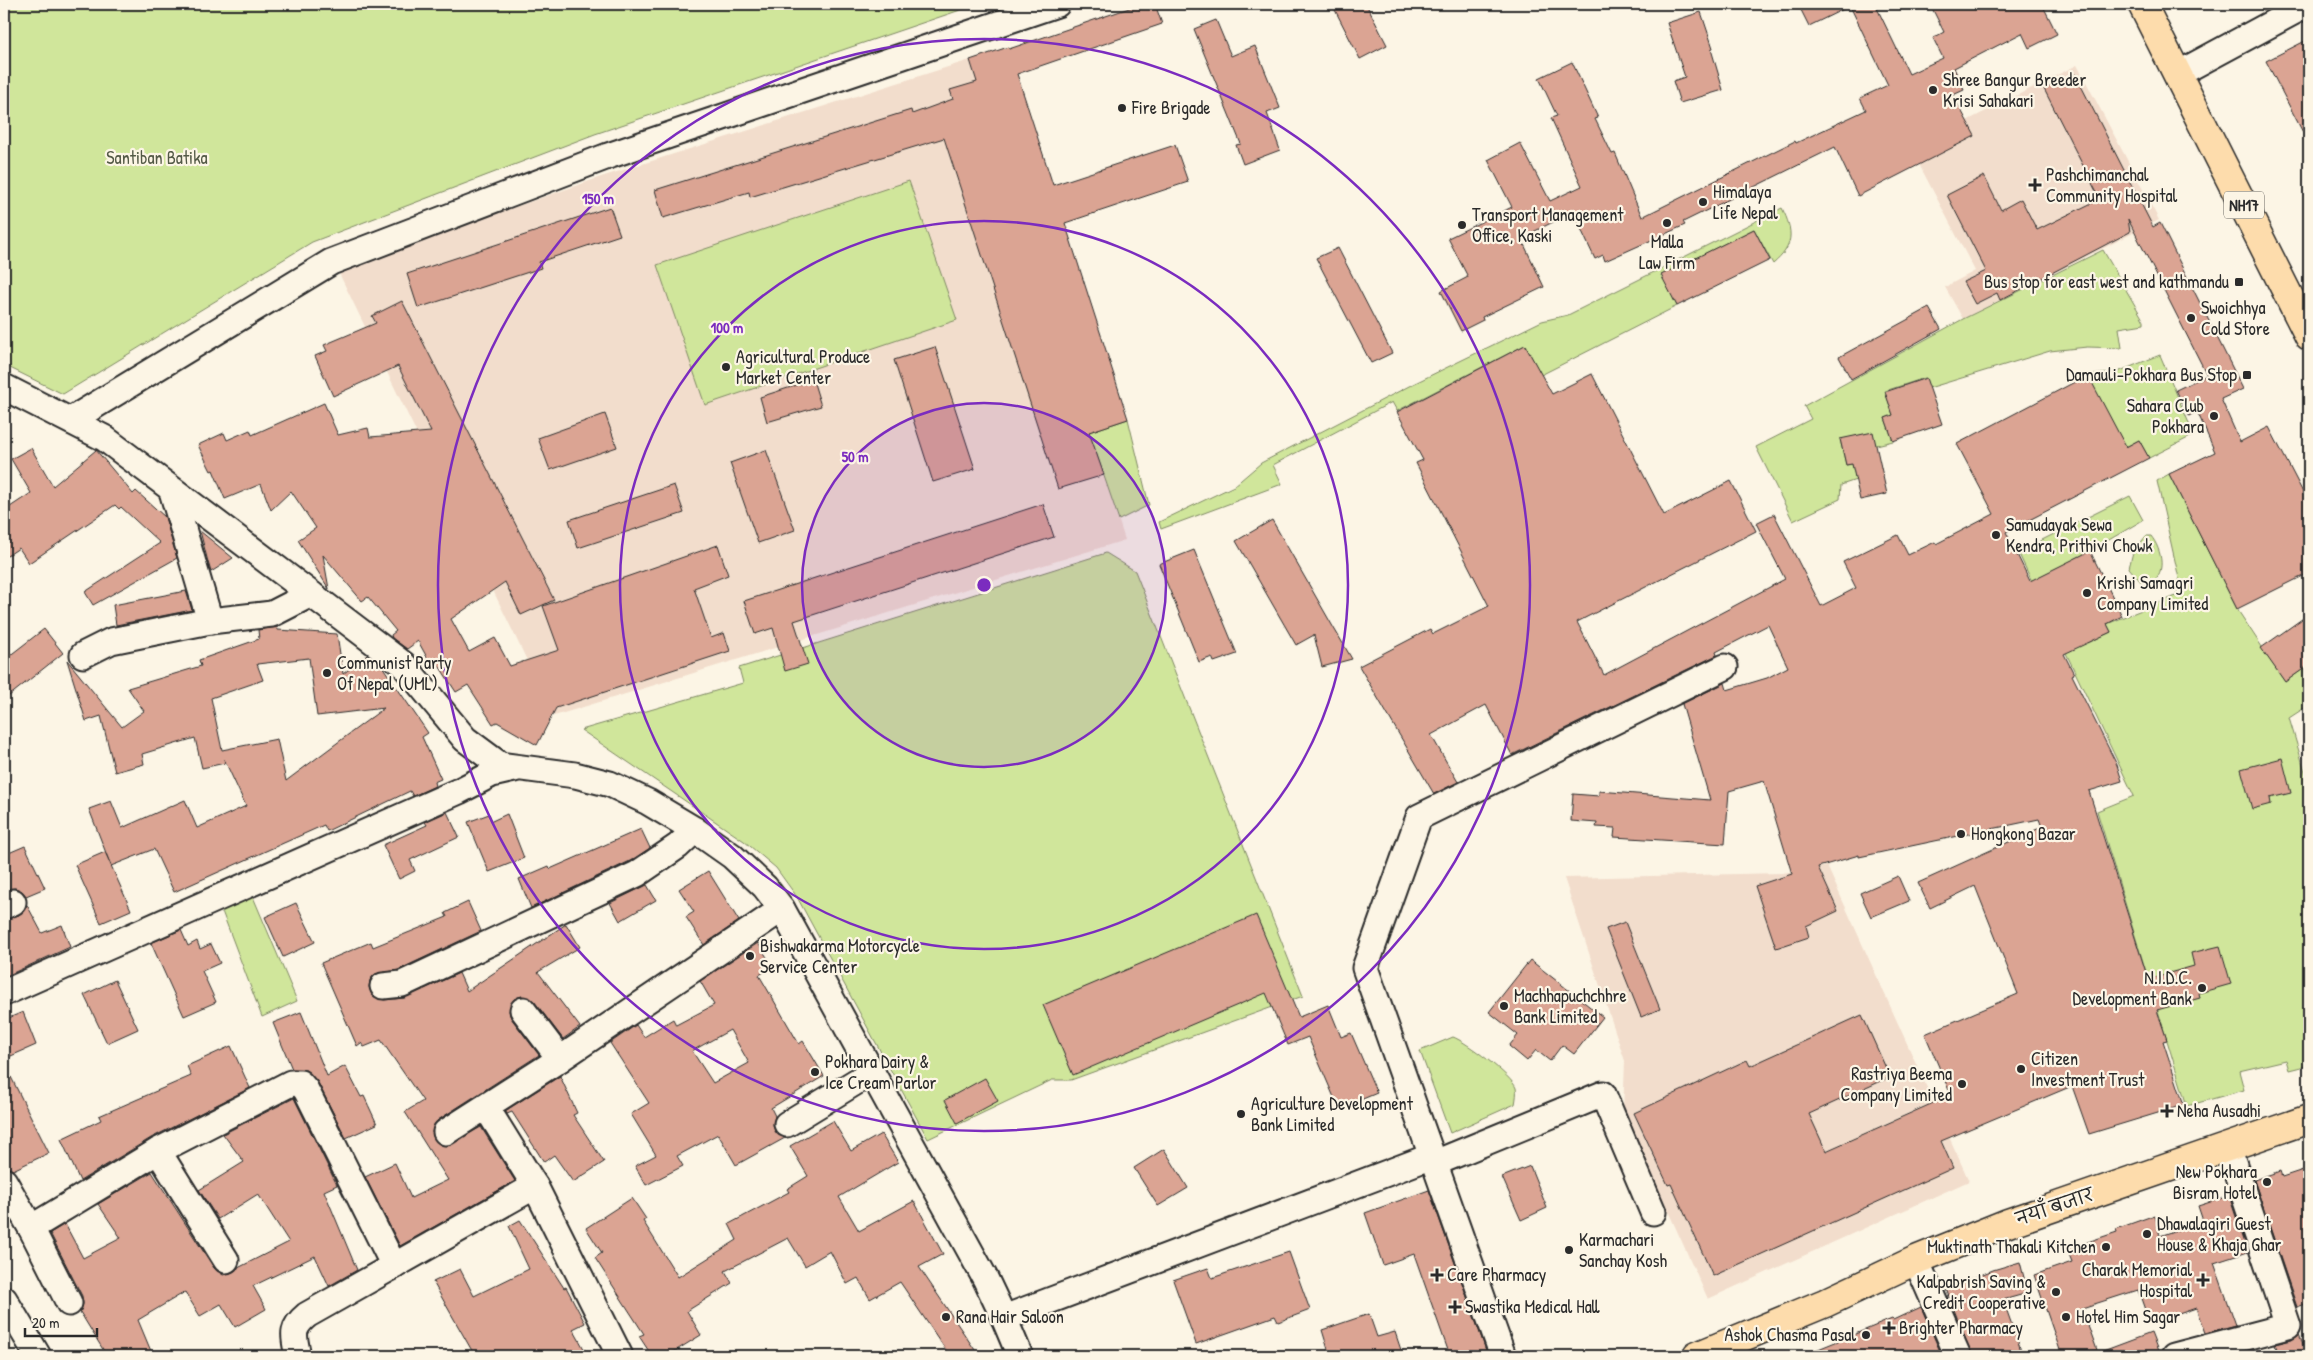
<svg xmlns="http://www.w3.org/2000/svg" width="2313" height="1360" font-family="'Patrick Hand','Playpen Sans Deva',sans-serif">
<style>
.built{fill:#f2ddcc;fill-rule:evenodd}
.green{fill:#d0e69b;stroke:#7e8863}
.building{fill:#dba493;stroke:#2b2b2b;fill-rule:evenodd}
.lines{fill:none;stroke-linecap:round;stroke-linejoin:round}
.minor-casing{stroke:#2b2b2b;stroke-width:29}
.major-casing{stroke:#2b2b2b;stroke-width:31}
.highway-casing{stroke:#2b2b2b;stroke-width:31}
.minor{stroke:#fcf5e5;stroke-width:25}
.major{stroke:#fddcac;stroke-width:28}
.highway{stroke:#fddcac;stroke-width:28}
.ring{fill:none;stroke:#7b2cbf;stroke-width:2.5}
.poi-dot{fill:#2b2b2b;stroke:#fcf5e5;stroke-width:2}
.labels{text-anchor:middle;stroke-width:4.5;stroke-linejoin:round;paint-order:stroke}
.shield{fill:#fcf5e5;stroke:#6a6863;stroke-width:1}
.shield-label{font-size:16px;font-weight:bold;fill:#2b2b2b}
.poi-label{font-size:18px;fill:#2b2b2b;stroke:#fcf5e5;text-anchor:start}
.park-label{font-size:18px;fill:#545a47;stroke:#fcf5e5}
.street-label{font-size:18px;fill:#2b2b2b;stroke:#fcf5e5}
.centre{fill:#7b2cbf;stroke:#fcf5e5;stroke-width:2.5}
.ring-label{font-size:15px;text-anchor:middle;font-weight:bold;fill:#7b2cbf;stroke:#fcf5e5;stroke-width:4.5;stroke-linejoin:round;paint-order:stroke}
</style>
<rect width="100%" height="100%" fill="#fcf5e5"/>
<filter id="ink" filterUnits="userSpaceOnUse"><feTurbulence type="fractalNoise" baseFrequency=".02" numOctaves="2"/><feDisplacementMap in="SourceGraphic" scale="10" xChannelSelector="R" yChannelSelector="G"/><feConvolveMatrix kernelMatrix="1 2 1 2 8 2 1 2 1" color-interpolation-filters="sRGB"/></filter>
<g filter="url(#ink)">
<g class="built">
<path d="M970,60L1125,540L554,716L337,269L601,177Z"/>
<path d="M2077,65L2159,220L1963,319L1945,287L1975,271L1911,149Z"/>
<path d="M1827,866L1969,1181L1708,1299L1623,1112L1625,1061L1564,878L1782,873ZM1788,875L1809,937L1776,948L1755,887ZM1625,922L1660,1009L1641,1016L1606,929ZM1747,1060L1781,1133L1668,1185L1634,1113ZM1925,1106L1953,1167L1713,1276L1685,1215Z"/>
</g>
<g class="green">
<path d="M4,4H978L595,134L312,242L63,394L4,365Z"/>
<path d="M909,181L957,320L705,405L657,265Z"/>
<path d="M1782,208C1794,232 1794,246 1773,264L1754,229L1662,275L1677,306L1541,375L1525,345L1397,411L1392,402L1273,465L1282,484L1161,529L1159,522L1234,486L1261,463L1413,384L1542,321L1568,315Z"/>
<path d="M2103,250L2144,321V324L2119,328L2122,348L2087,347L2050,351L1929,388L1925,378L1885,391L1893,415L1885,418L1893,441L1860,449L1840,439L1846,465L1852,464L1856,480L1841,485L1840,499L1793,521L1756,447L1811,419L1804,406L1963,319Z"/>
<path d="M2160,355L2194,435L2149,458L2139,440L2030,496L2088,375L2115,373Z"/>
<path d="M1128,419L1149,505L1119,520L1089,432Z"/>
<path d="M2169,474L2237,609L2285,682L2309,665V705L2289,718L2309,785V1065L2289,1070L2286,1060L2239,1071L2244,1090L2187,1106L2097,811L2134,796L2018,552L2130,496L2143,520L2090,551L2052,571L2088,643L2111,632L2107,624L2176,596L2180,583L2157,481Z"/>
<path d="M2146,536H2151C2162,550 2168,576 2148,584L2142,583L2129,568L2133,552Z"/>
<path d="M1106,553L1135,571L1303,996L1071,1080H1052L928,1139L797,897L776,868L744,841L581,730L743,683L739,668Z"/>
<path d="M251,892L297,1001L262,1017L220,906Z"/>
<path d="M1453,1037C1465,1041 1512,1076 1516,1088C1517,1092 1516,1099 1515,1104L1450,1133L1420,1051Z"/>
</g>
<g class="building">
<path d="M1141,4H1155L1162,24L1017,74L1053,185L1175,145L1188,182L1065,223L1128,419L1089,432L1104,475L1058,489L944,138L750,197L749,192L663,218L655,190L911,110L912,114L953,99L950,90L977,82L970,60L1008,47L1009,49Z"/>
<path d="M1332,4H1366L1387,45L1360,59Z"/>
<path d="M1798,4H1875L1909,74L1943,58L1933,38L1944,32L1930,4H2042L2057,34L2029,48L2022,33L1954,68L1964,90L1953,95L1975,136L1858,196L1835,147L1683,222L1685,225L1605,261L1603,255L1595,259L1573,212L1521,238L1544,287L1482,317L1483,320L1461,331L1441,291L1468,277L1448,238L1512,207L1488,160L1520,143L1550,201L1582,186L1551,118L1557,116L1539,78L1572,62L1598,118L1595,119L1612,154L1615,153L1642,217L1795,141L1796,143L1866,110L1860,98L1888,85L1850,6L1809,26Z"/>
<path d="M1701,12L1713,48L1711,49L1723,90L1680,103L1673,81L1685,77L1667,23Z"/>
<path d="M1216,20L1231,56L1255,46L1280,108L1267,113L1280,150L1243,164L1236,145L1241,144L1194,29Z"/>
<path d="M2309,39V144L2266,61Z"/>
<path d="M2075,74L2153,227L2160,223L2243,389L2221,399L2240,442L2269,427L2309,504V573L2237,609L2169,474L2215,452L2197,411L2189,416L2176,390L2207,375L2128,219L2130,232L2000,300L1997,293L1975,304L1963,282L1986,271L1947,195L1984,176L2001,210L2021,199L2037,230L2100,199L2044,89Z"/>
<path d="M610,207L620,235L539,262L541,268L418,308L407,274Z"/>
<path d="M1754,229L1770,260L1677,306L1661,275Z"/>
<path d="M1338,248L1392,353L1371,363L1316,258Z"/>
<path d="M402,301L554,600L521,615L505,582L451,619L469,652L495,638L510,666L559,650L543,606L718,545L728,575L694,588L711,638L724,633L730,651L556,708L537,745L497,722L493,724L468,685L456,692L434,658L429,661L418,641L407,649L392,638L391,635L396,631L368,597L362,601L323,555L329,589L298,540L316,528L291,491L271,510L261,484L225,499L213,470L211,471L198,445L224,433L227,440L250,430L252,435L324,403L338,435L368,428L370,437L431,432L398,366L333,396L315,356L327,351L324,345L376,323L372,316Z"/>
<path d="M1929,308L1941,329L1851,379L1839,357Z"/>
<path d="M1525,345L1552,394L1592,374L1664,515L1731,481L1756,531L1577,622L1604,675L1785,579L1756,523L1774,514L1821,606L1856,588L1843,562L1898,535L1908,555L1935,542L1936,544L1994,514L1957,444L2088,375L2126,447L2139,440L2149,458L2006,532L2030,581L2090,551L2122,616L2107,624L2111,632L2064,654L2074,674L2072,675L2117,765L2122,781L2089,791L2148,979L2194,966L2191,953L2220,946L2231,984L2199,993L2200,998L2157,1010L2167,1040L2163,1041L2184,1105L2089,1134L2072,1086L1941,1141L1953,1168L1713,1276L1671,1184L1668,1185L1634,1113L1747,1060L1750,1066L1862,1015L1890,1077L1809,1114L1826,1151L1951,1095L1925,1034L2018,994L1975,886L1930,908L1918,883L2042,827L2039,819L1859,857V855L1818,867L1838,911L1806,926L1809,937L1776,948L1755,886L1792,874L1764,781L1729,791L1725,844L1614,837L1615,828L1596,827L1597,823L1571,821L1573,794L1599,796V791L1710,800L1682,704L1725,683L1727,690L1767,678L1788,667L1768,625L1716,652L1717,655L1512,755L1486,705L1431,735L1458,782L1434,794L1359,666L1430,629L1433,634L1489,606L1416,463L1423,460L1397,412Z"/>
<path d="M935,347L975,469L933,482L894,360Z"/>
<path d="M1926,378L1942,424L1893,441L1885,418L1893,415L1885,392Z"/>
<path d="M813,380L821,406L767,422L760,397Z"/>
<path d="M605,414L617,447L550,470L538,438Z"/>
<path d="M1873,432L1887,494L1860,500L1852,464L1846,465L1840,439Z"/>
<path d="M31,448L53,486L96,450L133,494L136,491L165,517L177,558L93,605L85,592L160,543L121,507L119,509L115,505L29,563L19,548L4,558V511L31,493L11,459Z"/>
<path d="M766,450L795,530L758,543L730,463Z"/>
<path d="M674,485L684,513L578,548L569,520Z"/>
<path d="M1043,504L1054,537L794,621L808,664L785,671L773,628L755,634L744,601Z"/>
<path d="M1272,520L1332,625L1352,659L1322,667L1314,635L1296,645L1236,541Z"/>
<path d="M200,531L233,558L211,572L208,562Z"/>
<path d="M1194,550L1237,654L1214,662L1212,657L1199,662L1159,564Z"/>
<path d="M186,591L192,610L116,625L113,605Z"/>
<path d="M2309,614V665L2285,682L2261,648Z"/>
<path d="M277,627L278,630L337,634L343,674L367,655L382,666L428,733L422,737L441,779L434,782L435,786L413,796L410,791L327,831L324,825L174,892L154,849L111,866L89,809L111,801L122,828L185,800L197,828L246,806L224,759L225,763L202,768L195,738L142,754L144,764L115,772L101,716L86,721L67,660L122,727L144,711L128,688L201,666L199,660L259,639L258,630ZM309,658L317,716L384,708L286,781L277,739L222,750L211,698L263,680L257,664Z"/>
<path d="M44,629L63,653L4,700V660Z"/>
<path d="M2282,758L2291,793L2270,798L2271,804L2252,809L2241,769Z"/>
<path d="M447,812L459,837L410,860L415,871L399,879L383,845L427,825L425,822Z"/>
<path d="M489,814L492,821L507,814L524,858L489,872L468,822Z"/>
<path d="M641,829L650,848L630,861L531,908L519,879L549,866L550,869Z"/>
<path d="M25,846L45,888L26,896L22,891L15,888L4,890V855Z"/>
<path d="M105,852L131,910L101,923L75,865Z"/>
<path d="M708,871L739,921L704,945L686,917L694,912L679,889Z"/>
<path d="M1898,876L1909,901L1871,917L1860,893Z"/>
<path d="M647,885L656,900L620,921L610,903Z"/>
<path d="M468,902L481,931L398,970L375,974L370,980L369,987L372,995L384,1000L404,998L459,973L467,991L566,924L580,947L538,972L580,1027L563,1039L534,1001L522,996L514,999L509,1011L511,1018L539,1055L438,1120L434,1125L432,1132L434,1139L439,1144L447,1146L481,1127L515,1181L400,1246L365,1177L395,1163L411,1198L448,1180L405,1112L423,1101L381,1040L364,1047L361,1043L357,1046L321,963L371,942L373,947L447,917L445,913Z"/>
<path d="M296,903L315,942L283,957L265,917Z"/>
<path d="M27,905L42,933L62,925L70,947L4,977V920L19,915Z"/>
<path d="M1256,915L1299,1017L1328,1005L1341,1037L1351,1033L1377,1093L1339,1109L1308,1037L1288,1045L1266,993L1073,1075L1043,1005Z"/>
<path d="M1625,922L1660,1009L1641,1017L1606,929Z"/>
<path d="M181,930L188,946L197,941L200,949L211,944L220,963L202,971L216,1002L184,1016L151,943Z"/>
<path d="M758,943L773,967L759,975L799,1044L803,1041L824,1076L771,1108L775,1116L773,1124L775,1131L785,1138L736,1165L718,1134L677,1156L683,1166L646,1185L635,1166L656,1155L631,1114L649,1103L610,1043L636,1025L644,1037L673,1019L676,1025L714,1005L700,981ZM730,1030L749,1063L713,1083L692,1051Z"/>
<path d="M1530,960L1603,1017L1574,1054L1562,1045L1550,1061L1536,1050L1527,1061L1509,1046L1518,1035L1489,1012Z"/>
<path d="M115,980L138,1029L107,1043L84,995Z"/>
<path d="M23,1012L36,1045L4,1059V1020Z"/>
<path d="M301,1012L327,1076L345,1066L361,1097L364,1096L377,1124L346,1138L317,1081L306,1070L292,1069L273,1023Z"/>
<path d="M231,1046L250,1088L151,1138L80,1181L61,1139L101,1120L99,1116L191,1076L187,1066Z"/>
<path d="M4,1063L49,1153L13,1170L4,1167Z"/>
<path d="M560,1076L577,1113L573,1115L604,1162L573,1182L554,1155L544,1162L512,1112L507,1114L505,1111Z"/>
<path d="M985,1078L998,1101L957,1123L945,1100Z"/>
<path d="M294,1098L337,1185L324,1191L357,1270L329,1286L315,1256L253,1286L266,1309L235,1327L221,1304L200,1316L185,1292L138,1320L153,1356H107L80,1312L83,1304L82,1296L50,1233L65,1224L83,1258L121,1238L98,1204L152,1172L214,1268L223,1275L233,1272L238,1268L289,1242L258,1194L218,1219L199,1190L244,1162L223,1134Z"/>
<path d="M833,1121L851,1151L881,1134L898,1162L839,1197L859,1231L914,1201L943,1254L919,1267L979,1356H950L900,1282L870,1299L858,1278L847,1284L830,1251L805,1266L788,1238L725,1271L732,1283L687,1311L701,1335L667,1356H652L639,1336L644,1334L595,1258L602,1253L586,1228L632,1198L646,1219L643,1221L678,1277L737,1240L729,1224L789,1192L787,1189L808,1176L790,1146Z"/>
<path d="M1164,1149L1188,1188L1158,1206L1134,1168Z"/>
<path d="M1530,1166L1547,1208L1521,1220L1502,1177Z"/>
<path d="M2309,1168V1303L2297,1307L2254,1180L2280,1171L2282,1177Z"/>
<path d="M1429,1190L1488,1356H1450L1414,1254L1383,1265L1365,1213Z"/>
<path d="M2229,1196L2248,1252L2214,1263L2236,1325L2205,1333L2196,1308L2150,1324L2138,1290L2082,1308L2097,1350L2078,1356H2062L2034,1275L2072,1262L2067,1249L2117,1232L2116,1229L2155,1215L2160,1236L2203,1221L2198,1206Z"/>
<path d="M520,1220L564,1288L566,1287L585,1323L573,1329L588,1356H475L433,1282L460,1269L474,1296L529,1269L509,1226Z"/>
<path d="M1289,1252L1310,1310L1278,1322L1275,1316L1196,1344L1173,1280L1208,1268L1212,1278Z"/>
<path d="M2020,1262L2028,1293L2003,1300L2023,1356H1972L1946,1289L1993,1270Z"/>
<path d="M1921,1307L1942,1356H1801L1892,1319L1893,1320Z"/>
<path d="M1369,1314L1377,1337L1395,1332L1403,1356H1330L1322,1330Z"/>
<path d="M2151,1333L2160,1356H2095V1354Z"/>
<path d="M2299,1334L2307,1356H2280L2275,1344L2292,1340Z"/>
</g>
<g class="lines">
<g class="minor-casing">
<g id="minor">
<path d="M2178,74L2308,4"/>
<path d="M4,387L104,438L311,594L403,664L465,739L500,765L575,775L610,784L648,802L695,830L732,856L765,887L782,909L985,1278L1004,1318L1020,1356"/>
<path d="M71,420L331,262L608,156L1057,4"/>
<path d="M172,491L210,621"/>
<path d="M83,655L111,641L210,621L272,614L311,594"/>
<path d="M4,906L13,902"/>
<path d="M383,986L402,984L637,874L678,846L695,830"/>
<path d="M4,993L459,791L492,774L514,769"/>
<path d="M523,1010L560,1059"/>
<path d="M486,1107L535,1186L620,1356"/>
<path d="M787,1124L872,1072"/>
<path d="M446,1132L560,1059L782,909"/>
<path d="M1435,1163L1603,1094L1653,1212"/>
<path d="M4,1181L31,1228L158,1151"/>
<path d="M31,1228L69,1303"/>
<path d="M226,1260L158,1151L291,1083H300L306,1090L394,1266"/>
<path d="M1916,1260L1958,1356"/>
<path d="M4,1299L38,1356"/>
<path d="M1004,1318L1432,1156"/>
<path d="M298,1356C294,1336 290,1329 307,1315L535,1186"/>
<path d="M1503,1356L1365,968L1419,817L1725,667"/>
<path d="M2174,1356L2288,1326L2228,1147"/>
</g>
</g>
<g class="major-casing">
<path id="major" d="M1697,1356L1825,1303L1916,1260L2008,1223L2309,1119"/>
</g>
<g class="highway-casing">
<path id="highway" d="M2142,4L2309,336"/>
</g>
<use href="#minor" class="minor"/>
<use href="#major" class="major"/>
<use href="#highway" class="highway"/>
</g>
</g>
<circle cx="984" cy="585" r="182" fill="#7b2cbf" fill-opacity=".12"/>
<g class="ring">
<circle cx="984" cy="585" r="182"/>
<circle cx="984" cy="585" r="364"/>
<circle cx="984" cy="585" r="546"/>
</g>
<g class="poi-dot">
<circle cx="1933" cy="90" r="5"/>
<circle cx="1122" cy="108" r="5"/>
<path d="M2032.5 177.5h5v5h5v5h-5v5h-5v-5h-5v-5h5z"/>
<circle cx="1703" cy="202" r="5"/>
<circle cx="1667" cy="223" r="5"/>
<circle cx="1462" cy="225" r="5"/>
<rect x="2234" y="277" width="10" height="10" rx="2.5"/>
<circle cx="2191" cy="318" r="5"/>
<circle cx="726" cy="367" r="5"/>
<rect x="2242" y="370" width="10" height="10" rx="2.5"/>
<circle cx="2214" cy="416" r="5"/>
<circle cx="1996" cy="535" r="5"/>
<circle cx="2087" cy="593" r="5"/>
<circle cx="327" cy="673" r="5"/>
<circle cx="1961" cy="834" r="5"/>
<circle cx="750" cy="956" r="5"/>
<circle cx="2202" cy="988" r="5"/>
<circle cx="1504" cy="1006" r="5"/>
<circle cx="2021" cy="1069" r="5"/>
<circle cx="815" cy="1072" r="5"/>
<circle cx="1962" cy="1084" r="5"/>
<path d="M2164.5 1103.5h5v5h5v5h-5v5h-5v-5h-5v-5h5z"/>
<circle cx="1241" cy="1114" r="5"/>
<circle cx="2267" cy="1182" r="5"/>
<circle cx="2147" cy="1234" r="5"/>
<circle cx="2106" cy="1247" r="5"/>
<circle cx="1569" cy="1250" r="5"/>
<path d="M1434.5 1267.5h5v5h5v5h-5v5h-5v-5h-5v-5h5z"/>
<path d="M2200.5 1272.5h5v5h5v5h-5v5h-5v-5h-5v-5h5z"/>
<circle cx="2056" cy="1292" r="5"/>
<path d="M1452.5 1299.5h5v5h5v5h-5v5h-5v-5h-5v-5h5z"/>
<circle cx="946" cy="1317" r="5"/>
<circle cx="2066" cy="1317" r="5"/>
<path d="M1886.5 1320.5h5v5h5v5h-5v5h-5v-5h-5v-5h5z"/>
<circle cx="1866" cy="1335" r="5"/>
</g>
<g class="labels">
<rect class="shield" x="2224" y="191.5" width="40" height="27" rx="4"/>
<g class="shield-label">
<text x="2244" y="211">NH17</text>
</g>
<g class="poi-label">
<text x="1943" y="86">Shree Bangur Breeder<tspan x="1943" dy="21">Krisi Sahakari</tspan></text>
<text x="1132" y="114">Fire Brigade</text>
<text x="2046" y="181">Pashchimanchal<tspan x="2046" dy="21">Community Hospital</tspan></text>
<text x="1713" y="198">Himalaya<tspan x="1713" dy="21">Life Nepal</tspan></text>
<text x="1472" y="221">Transport Management<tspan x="1472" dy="21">Office, Kaski</tspan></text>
<text x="1667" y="248" text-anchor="middle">Malla<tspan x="1667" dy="21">Law Firm</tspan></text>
<text x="2229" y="288" text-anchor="end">Bus stop for east west and kathmandu</text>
<text x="2201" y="314">Swoichhya<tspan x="2201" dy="21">Cold Store</tspan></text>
<text x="736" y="363">Agricultural Produce<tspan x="736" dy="21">Market Center</tspan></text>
<text x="2237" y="381" text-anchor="end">Damauli-Pokhara Bus Stop</text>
<text x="2204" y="412" text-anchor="end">Sahara Club<tspan x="2204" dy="21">Pokhara</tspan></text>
<text x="2006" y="531">Samudayak Sewa<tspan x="2006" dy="21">Kendra, Prithivi Chowk</tspan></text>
<text x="2097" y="589">Krishi Samagri<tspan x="2097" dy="21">Company Limited</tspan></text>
<text x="337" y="669">Communist Party<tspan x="337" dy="21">Of Nepal (UML)</tspan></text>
<text x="1971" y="840">Hongkong Bazar</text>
<text x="760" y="952">Bishwakarma Motorcycle<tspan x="760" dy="21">Service Center</tspan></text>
<text x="2192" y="984" text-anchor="end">N.I.D.C.<tspan x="2192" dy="21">Development Bank</tspan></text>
<text x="1514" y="1002">Machhapuchchhre<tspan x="1514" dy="21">Bank Limited</tspan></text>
<text x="2031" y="1065">Citizen<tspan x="2031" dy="21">Investment Trust</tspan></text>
<text x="825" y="1068">Pokhara Dairy &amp;<tspan x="825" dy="21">Ice Cream Parlor</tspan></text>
<text x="1952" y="1080" text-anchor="end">Rastriya Beema<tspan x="1952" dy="21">Company Limited</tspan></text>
<text x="1251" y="1110">Agriculture Development<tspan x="1251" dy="21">Bank Limited</tspan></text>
<text x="2177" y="1117">Neha Ausadhi</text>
<text x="2257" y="1178" text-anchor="end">New Pokhara<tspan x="2257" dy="21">Bisram Hotel</tspan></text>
<text x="2157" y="1230">Dhawalagiri Guest<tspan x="2157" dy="21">House &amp; Khaja Ghar</tspan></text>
<text x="1579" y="1246">Karmachari<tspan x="1579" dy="21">Sanchay Kosh</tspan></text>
<text x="2096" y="1253" text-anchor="end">Muktinath Thakali Kitchen</text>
<text x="2192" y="1276" text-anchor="end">Charak Memorial<tspan x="2192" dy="21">Hospital</tspan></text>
<text x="1447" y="1281">Care Pharmacy</text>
<text x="2046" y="1288" text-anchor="end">Kalpabrish Saving &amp;<tspan x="2046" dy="21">Credit Cooperative</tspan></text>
<text x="1465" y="1313">Swastika Medical Hall</text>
<text x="956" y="1323">Rana Hair Saloon</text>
<text x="2076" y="1323">Hotel Him Sagar</text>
<text x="1899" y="1334">Brighter Pharmacy</text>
<text x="1856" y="1341" text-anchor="end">Ashok Chasma Pasal</text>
</g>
<g class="park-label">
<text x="157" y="164">Santiban Batika</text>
</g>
<g class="street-label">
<text transform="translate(2055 1207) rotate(-19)" y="6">नयाँ बजार</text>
</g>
</g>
<circle cx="984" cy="585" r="8" class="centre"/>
<g class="ring-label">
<text x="598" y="204">150 m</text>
<text x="727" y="333">100 m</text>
<text x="855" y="462">50 m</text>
</g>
<rect width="2313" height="1360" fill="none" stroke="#fcf5e5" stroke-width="20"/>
<rect x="10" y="10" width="2293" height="1340" fill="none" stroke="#2b2b2b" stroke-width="2" filter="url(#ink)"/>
<path d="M25 1328v8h72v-8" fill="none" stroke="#2b2b2b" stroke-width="2.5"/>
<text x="32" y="1328" font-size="15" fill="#2b2b2b" stroke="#fcf5e5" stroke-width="4" paint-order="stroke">20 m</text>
</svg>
